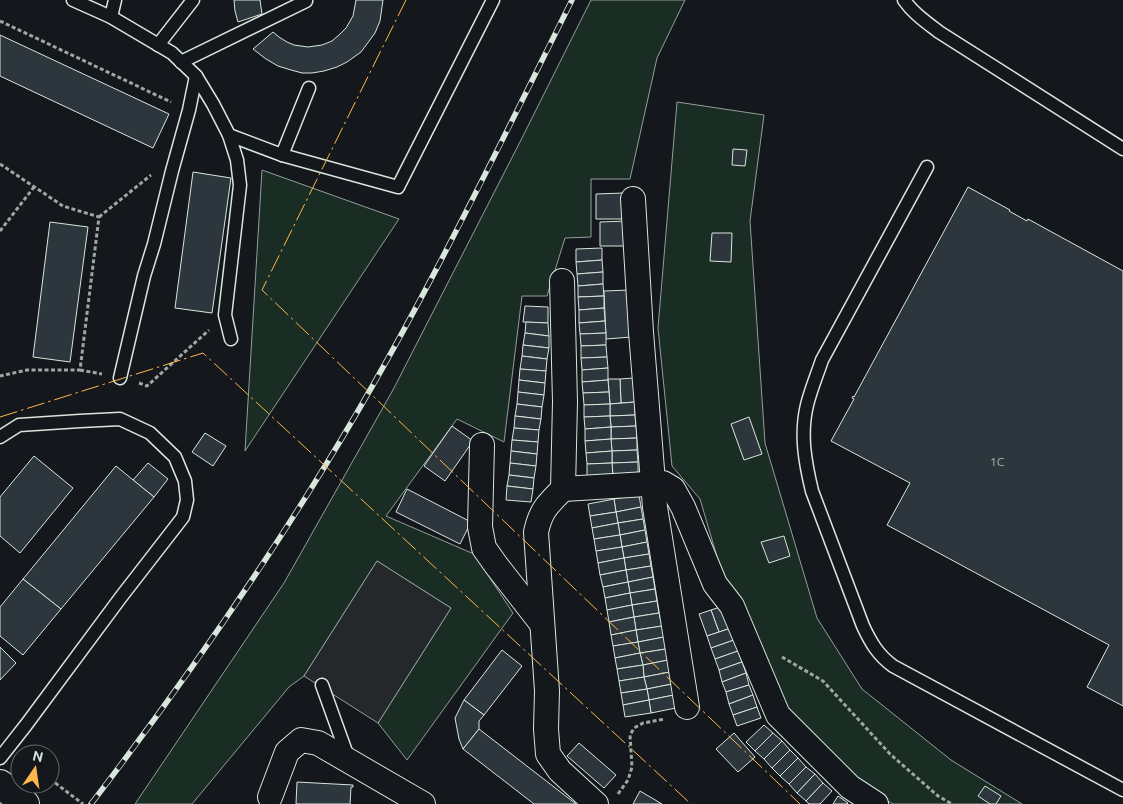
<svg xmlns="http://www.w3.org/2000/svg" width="1123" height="804" font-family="Ubuntu,sans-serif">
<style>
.green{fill:#1a2d24;stroke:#939e99}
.parking{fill:#24282b;stroke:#939e99}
.building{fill:#2c363c;stroke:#d8e6dc}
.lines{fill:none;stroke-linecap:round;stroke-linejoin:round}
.lane-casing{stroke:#d8e6dc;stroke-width:15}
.street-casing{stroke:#d8e6dc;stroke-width:26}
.secondary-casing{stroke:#d8e6dc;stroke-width:30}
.path{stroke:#9da8a2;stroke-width:3;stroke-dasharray:4 2.5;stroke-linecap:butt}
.lane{stroke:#14181c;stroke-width:12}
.street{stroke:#14181c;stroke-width:24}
.secondary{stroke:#14181c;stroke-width:28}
.rail-casing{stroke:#d8e6dc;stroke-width:5.5}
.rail{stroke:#14181c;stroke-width:4;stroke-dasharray:11;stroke-linecap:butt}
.power{stroke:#ffb74d;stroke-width:1;stroke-dasharray:18 4 2.5 4;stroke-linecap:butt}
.labels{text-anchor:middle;stroke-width:4;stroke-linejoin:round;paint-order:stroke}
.number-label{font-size:12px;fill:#adbab4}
</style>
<rect width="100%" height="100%" fill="#14181c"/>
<g class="green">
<path d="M591,0H685L657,58L630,179H591V237L565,238L547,296H522L504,442L457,419L386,516L474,554L513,613L407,760L378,723L451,608L377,561L304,676L289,687L192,804H135L284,583L394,388L522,138Z"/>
<path d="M677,102L764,115L750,221L765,443L817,618L862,689L951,760L1022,804H893L856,783L786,711L723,577L700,499L672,466L658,328Z"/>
<path d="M262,170L399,219L245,451Z"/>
</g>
<path class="parking" d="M377,561L451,608L378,723L304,676Z"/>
<g class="building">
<path d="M234,0H260L262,14L238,22L235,11Z"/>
<path d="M356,0H383L380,21L375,33L361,52L347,62L337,67L324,71L312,73H302L291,70L278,66L266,59L253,49L273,32L279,37L287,42L294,45L308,47L322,45L332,41L340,34L346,28L353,16Z"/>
<path d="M0,35L169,114L153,148L0,76Z"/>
<path d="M733,149L747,150L745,166L732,165Z"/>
<path d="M193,172L231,178L212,313L175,308Z"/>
<path d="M968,187L1010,210L1009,211L1027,221L1028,219L1123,271V706L1087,687L1109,645L887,525L910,483L831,441L854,399L852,398L853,396L854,397Z"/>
<path d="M623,193V219H596V194Z"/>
<path d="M627,221L628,246H600V222Z"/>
<path d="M50,222L88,227L70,362L33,357Z"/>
<path d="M712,233H732L731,262L710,261Z"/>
<path d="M602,248V260L576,262V249Z"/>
<path d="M602,260L603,272L577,274L576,262Z"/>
<path d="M603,272V284L578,286L577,274Z"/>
<path d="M603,284L604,296L578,297V286Z"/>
<path d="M630,290L632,337L606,339L604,291Z"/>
<path d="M604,296V308L579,310L578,297Z"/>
<path d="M525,306L548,307V323L523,322Z"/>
<path d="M604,308L605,321L579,323V310Z"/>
<path d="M605,321L606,333L580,334L579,323Z"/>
<path d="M526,322L548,323L549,336L525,333Z"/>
<path d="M525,333L549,336V348L523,345Z"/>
<path d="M606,333V345L581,346L580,334Z"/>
<path d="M523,345L549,348L547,359L522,356Z"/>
<path d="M606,345L607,357L581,358V346Z"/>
<path d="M522,356L547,359L546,371L520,369Z"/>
<path d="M607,357L608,368L582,370L581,358Z"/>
<path d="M608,368V380L582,382V370Z"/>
<path d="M520,369L546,371L545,383L519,380Z"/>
<path d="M633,378L635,402L621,403L620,379Z"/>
<path d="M608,379H620L621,403L610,404Z"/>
<path d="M519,380L545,383L544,395L518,392Z"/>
<path d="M608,380L609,392L583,393L582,382Z"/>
<path d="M518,392L544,395L542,407L517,404Z"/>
<path d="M609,392L610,404L584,405L583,393Z"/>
<path d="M635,402V415L610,416V404Z"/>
<path d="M517,404L542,407L541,419L515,416Z"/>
<path d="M610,404V416L584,417V405Z"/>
<path d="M635,415L636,426L611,427L610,416Z"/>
<path d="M515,416L541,419L539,430L514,428Z"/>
<path d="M610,416L611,427L585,429L584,417Z"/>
<path d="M749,417L762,454L744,460L731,424Z"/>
<path d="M452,426L473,441L445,481L424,466Z"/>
<path d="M636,426L637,438L611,439V427Z"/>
<path d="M611,427V439L585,441V429Z"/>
<path d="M514,428L539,430L538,442L512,440Z"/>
<path d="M205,433L226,446L213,466L192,452Z"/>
<path d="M637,438V450L612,451L611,439Z"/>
<path d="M611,439L612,451L586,453L585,441Z"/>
<path d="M512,440L538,442L537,454L511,451Z"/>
<path d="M637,450L638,462L612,463V451Z"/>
<path d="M511,451L537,454L536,466L510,463Z"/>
<path d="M612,451V463L587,464L586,453Z"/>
<path d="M34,456L73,488L20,553L0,536V497Z"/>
<path d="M638,462V474L613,476L612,463Z"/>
<path d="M148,463L168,479L154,497L133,480Z"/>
<path d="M510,463L536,466L534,478L509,475Z"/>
<path d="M612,463L613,476L587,477V464Z"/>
<path d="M116,466L154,497L61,609L23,579Z"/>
<path d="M509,475L534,478L533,489L507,486Z"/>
<path d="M507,486L533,489L531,502L506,500Z"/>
<path d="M407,489L471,522L460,544L396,512Z"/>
<path d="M639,495L641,507L616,512L614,499Z"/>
<path d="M614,499L616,512L590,516L588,504Z"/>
<path d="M641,507L643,519L618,523L616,512Z"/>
<path d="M616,512L618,523L592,528L590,516Z"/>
<path d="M643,519L645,530L620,535L618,523Z"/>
<path d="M618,523L620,535L594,539L592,528Z"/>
<path d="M645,530L647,542L622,547L620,535Z"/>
<path d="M620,535L622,547L596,551L594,539Z"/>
<path d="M784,536L790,556L769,563L761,542Z"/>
<path d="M647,542L649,554L624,558L622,547Z"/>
<path d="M622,547L624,558L598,563L596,551Z"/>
<path d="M649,554L651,566L626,570L624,558Z"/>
<path d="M624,558L626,570L600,575L598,563Z"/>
<path d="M651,566L653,577L628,582L626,570Z"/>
<path d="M626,570L628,582L603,587L600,575Z"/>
<path d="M653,577L655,589L630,593L628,582Z"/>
<path d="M23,579L61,609L23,655L0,636V607Z"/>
<path d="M628,582L630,593L605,598L603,587Z"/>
<path d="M655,589L657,601L632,605L630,593Z"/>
<path d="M630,593L632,605L607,610L605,598Z"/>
<path d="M657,601L659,613L634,617L632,605Z"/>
<path d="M632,605L634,617L609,622L607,610Z"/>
<path d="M723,606L731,628L719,632L711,610Z"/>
<path d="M711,610L719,632L707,636L699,614Z"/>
<path d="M659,613L662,626L636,630L634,617Z"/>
<path d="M634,617L636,630L611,635L609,622Z"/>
<path d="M662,626L664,637L638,642L636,630Z"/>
<path d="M731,628L734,640L711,648L707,636Z"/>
<path d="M636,630L638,642L613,646L611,635Z"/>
<path d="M664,637L666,649L640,653L638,642Z"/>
<path d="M734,640L738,651L715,659L711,648Z"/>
<path d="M638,642L640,653L615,658L613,646Z"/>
<path d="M0,647L16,663L0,680Z"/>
<path d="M666,649L668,660L643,665L640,653Z"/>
<path d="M502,650L522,666L484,715L464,700Z"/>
<path d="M738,651L742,662L719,670L715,659Z"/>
<path d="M640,653L643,665L617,669L615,658Z"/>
<path d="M668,660L670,672L644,677L643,665Z"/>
<path d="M742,662L746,673L722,682L719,670Z"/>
<path d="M643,665L644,677L619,681L617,669Z"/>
<path d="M670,672L672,684L647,689L644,677Z"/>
<path d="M746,673L749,685L726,692L722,682Z"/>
<path d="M644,677L647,689L621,693L619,681Z"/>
<path d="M672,684L674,695L649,700L647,689Z"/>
<path d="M749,685L753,695L729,704L726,692Z"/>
<path d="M647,689L649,700L623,705L621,693Z"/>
<path d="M674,695L676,708L651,713L649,700Z"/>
<path d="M753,695L757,707L733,715L729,704Z"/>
<path d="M464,700L484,715L479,721V729L463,749L459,739L455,718Z"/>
<path d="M649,700L651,713L625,717L623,705Z"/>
<path d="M757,707L761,718L737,726L733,715Z"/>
<path d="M764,725L773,733L755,751L746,742Z"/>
<path d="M479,729L576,804H534L463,749Z"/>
<path d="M734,733L755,757L738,772L716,749Z"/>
<path d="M773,733L782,741L764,759L755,751Z"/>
<path d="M782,741L790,750L772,768L764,759Z"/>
<path d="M579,743L616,775L604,788L567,756Z"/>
<path d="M790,750L798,758L780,776L772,768Z"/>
<path d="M798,758L806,767L789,784L780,776Z"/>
<path d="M806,767L815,774L797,793L789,784Z"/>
<path d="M815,774L823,783L806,801L797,793Z"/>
<path d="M297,782L353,785V787H351L350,804H296Z"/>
<path d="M823,783L832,791L820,804H809L806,801Z"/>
<path d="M985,786L1001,796L996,804H990L978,796Z"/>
<path d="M640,791L662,804H633Z"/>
<path d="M838,796L848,803L847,804H833Z"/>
</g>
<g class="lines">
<g class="lane-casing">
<g id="lane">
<path d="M73,0L111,17L172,53L196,76L213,104L229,135L237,160L240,185L225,315L231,339"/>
<path d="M904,0C913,13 926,22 939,32L1123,149"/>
<path d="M111,17L115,0"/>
<path d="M158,45L193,0"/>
<path d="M181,62L306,1"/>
<path d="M229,135L282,155L309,88"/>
<path d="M282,155L398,187L493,0"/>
<path d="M927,167L822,360C817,375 811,389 807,405C800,434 805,462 812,491L863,626C871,643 878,655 893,666L1123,790"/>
<path d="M120,378L144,276L154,244L172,171L189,110L196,76"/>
<path d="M0,437L19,425L80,421L120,419L150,433L175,457L185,481L187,500L183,517L121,597L26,725L0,758"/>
<path d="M322,685L349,760"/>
</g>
</g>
<g class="street-casing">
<g id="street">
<path d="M633,199L641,332L655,507L687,707"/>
<path d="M562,281L565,402L563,489C547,505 541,510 536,532L547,691L546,729L548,754L560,771L596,804"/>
<path d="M482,445L480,527L484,548L496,565L542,624"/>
<path d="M563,489L663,483L673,489L683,507L715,584L732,606L778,715L850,787L876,804"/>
<path d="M270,797L287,752L301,740L318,743L423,804"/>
</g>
</g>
<g class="secondary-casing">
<path id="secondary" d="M0,784L25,804"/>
</g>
<g class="path">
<path d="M0,21L171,102"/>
<path d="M0,164L63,206L99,217L80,370H27L0,376"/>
<path d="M99,217L151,175"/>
<path d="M0,231L34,187"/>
<path d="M80,370L102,374"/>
<path d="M139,383L147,386L209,330"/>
<path d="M782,657L823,681L890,754L938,796L952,804"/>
<path d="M50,779L83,804"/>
<path d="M618,794L628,780L632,767L630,735L634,728L643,723L665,719"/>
</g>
<use href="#lane" class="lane"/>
<use href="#street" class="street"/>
<use href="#secondary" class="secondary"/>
<g class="rail-casing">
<path id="rail" d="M91,804C169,702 244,596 312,487C410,331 490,165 572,0"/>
</g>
<use href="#rail" class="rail"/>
<g class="power">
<path d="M406,0L262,290L800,804"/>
<path d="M0,417L203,353L691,804"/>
</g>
</g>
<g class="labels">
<g class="number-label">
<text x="997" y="466">1C</text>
</g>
</g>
<g transform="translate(35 769) rotate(13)"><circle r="24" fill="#14181c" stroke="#626a69"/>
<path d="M0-4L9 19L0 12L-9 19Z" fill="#ffb74d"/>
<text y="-8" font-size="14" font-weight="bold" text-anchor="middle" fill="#d8e6dc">N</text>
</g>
</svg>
